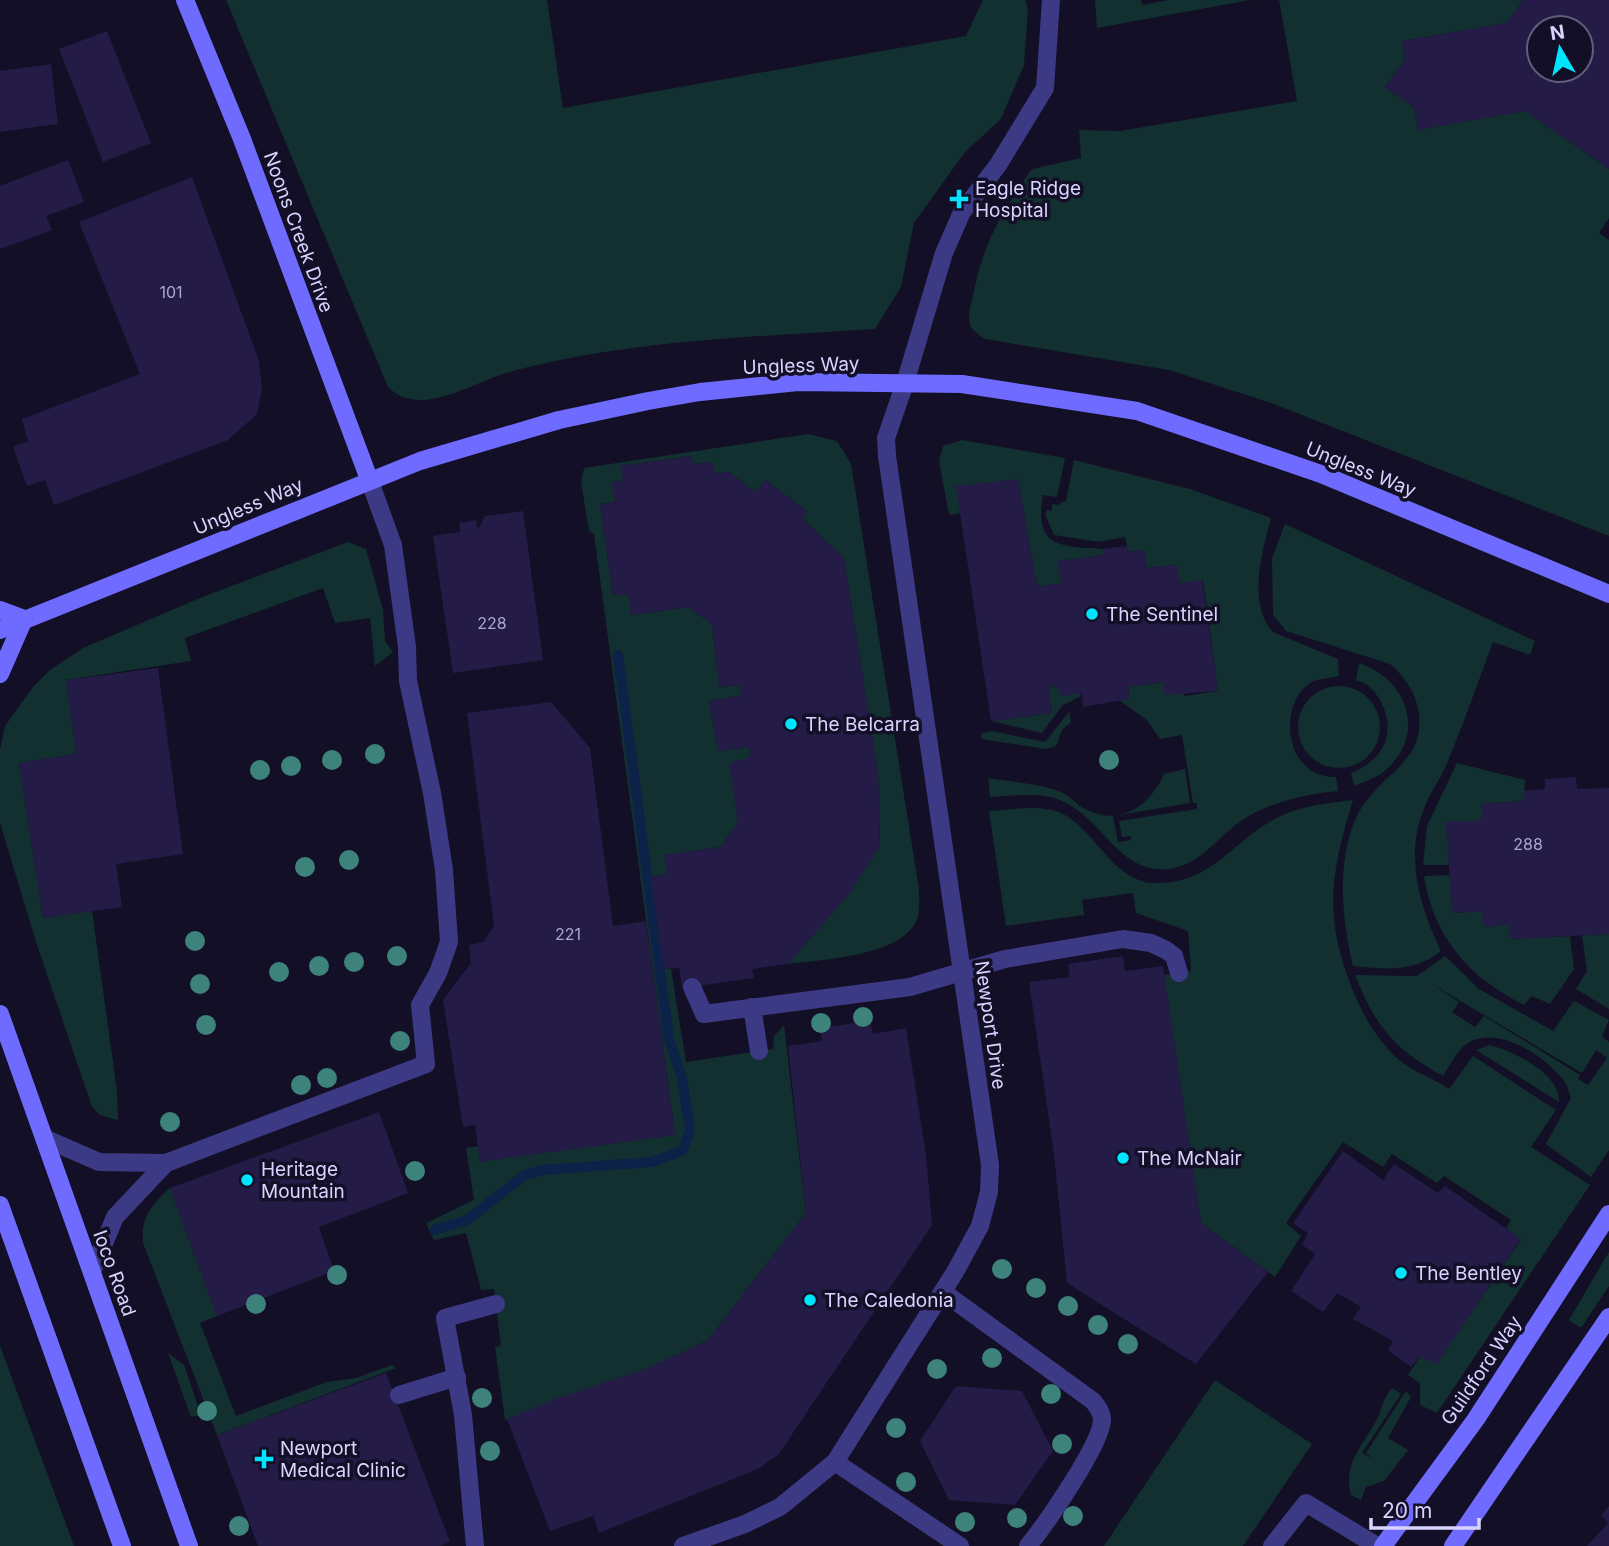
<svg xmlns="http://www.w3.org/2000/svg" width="1609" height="1546" font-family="Inter,sans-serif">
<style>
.green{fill:#12302f;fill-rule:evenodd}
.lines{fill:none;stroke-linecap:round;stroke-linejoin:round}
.stream{stroke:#0c2248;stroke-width:10}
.building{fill:#241b47;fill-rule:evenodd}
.lane{stroke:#3d3a85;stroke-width:18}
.street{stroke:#3d3a85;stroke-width:18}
.secondary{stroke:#6f6bff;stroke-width:18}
.tree{fill:#3d827b}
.poi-dot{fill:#00e5ff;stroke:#130f26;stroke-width:2.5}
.labels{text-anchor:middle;stroke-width:7;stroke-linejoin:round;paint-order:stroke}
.number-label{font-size:16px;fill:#aca6d1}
.poi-label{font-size:19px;fill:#d9d4ff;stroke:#130f26;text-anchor:start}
.street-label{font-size:19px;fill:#d9d4ff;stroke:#130f26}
</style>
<rect width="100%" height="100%" fill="#130f26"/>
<g class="green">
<path d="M226,0H547L563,108L966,36L983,0H1025L1028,9L1024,65L1001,119L965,152L914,223L901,287L875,329C753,337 625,340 506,373C471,383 420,419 388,387Z"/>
<path d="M1095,0H1141L1142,5L1168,0H1250L1097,28Z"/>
<path d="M1279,0H1523L1507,23L1402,41L1405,59L1385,87L1414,107L1418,129L1525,111L1609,169V218L1599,233L1609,240V536L1274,404L1169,370L985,339C979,335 972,331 970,324C967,314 972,301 974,291C984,241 1003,210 1032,169L1081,158L1079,130L1120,131L1297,101Z"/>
<path d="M808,434L837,441L851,464L919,889C919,897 920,908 918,916C907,957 822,959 788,964L880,846L878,774L844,558L802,519L807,511L765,480L755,492L729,472L715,474L712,462L693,464L691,456L621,466L623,481L612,482L615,502L600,504L613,595H629L631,615L688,607L712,624L719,687L740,685L741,696L709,701L718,751L749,747L750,757L738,822L721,847L665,855L667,875L651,877L664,969H671L686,1062L773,1049L774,1036L784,1025L806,1213L708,1340L651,1367L505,1420L495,1347L501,1346L494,1289L481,1290L466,1233L434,1240L426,1223L474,1200L466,1148L478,1146L480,1161L675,1135L594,534L589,531L581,482L584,468Z"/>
<path d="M962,440L1065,458L1057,497L1043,495C1034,548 1059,546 1103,549L1104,555L1058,561L1062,583L1037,587L1018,479L960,513L949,515L939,460L943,446Z"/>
<path d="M1074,460L1190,489L1271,518C1262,552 1247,604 1273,632L1338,659L1339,676C1332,678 1324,678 1317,680C1277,694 1280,778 1336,777L1338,791C1306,794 1275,801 1247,817C1219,833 1204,865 1168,869C1120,874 1103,820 1064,802C1043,791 1013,796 990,797L988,778C1006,781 1049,785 1063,793C1071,797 1077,805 1085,809C1120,827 1150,806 1164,774L1185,769L1190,803L1113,816L1118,842L1131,840V836L1122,837L1119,821L1197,809V803H1193L1182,735L1160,739L1147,720L1119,700L1129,699L1128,687L1163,682L1165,693L1182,692L1185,696L1218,691L1203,581L1180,583L1177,565L1147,568L1144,550L1128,552L1125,537L1099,542L1054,535L1045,514L1047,510L1052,511V504L1060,505L1061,502L1066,501Z"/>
<path d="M1285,524L1535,641L1530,655L1493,642C1478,682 1464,723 1447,763C1441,778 1431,791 1425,806C1404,856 1419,905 1441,951C1415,973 1384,969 1353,966C1342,920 1336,862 1356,818C1376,774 1429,764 1418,708C1414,690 1404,676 1390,664L1286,631L1273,615L1272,558Z"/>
<path d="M348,542L366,549L383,610L385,641L393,652L375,666L370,618L335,623L323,588L185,638L191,661L66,680L76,754L19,763L43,918L92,911L117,1091L118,1120L100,1115L92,1107L37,945L0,823V750L5,726L33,687L50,670L83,648L200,598Z"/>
<path d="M1359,663C1405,678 1427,731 1388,768C1379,777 1366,781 1354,786L1351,773C1383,761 1397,733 1381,702C1375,691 1369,684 1356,680Z"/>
<circle cx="1339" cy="727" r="41"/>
<path d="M1058,686L1080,693L1081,696L1062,706L1042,733L991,721L1052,713L1048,687Z"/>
<path d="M1069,712L1071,722L1062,730L1056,746L1046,749L982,739L981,733L992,731L1045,742Z"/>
<path d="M1457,763L1525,780L1524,801L1482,804V820L1449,865H1423L1427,826Z"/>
<path d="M1353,800C1330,875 1323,918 1354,993C1364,1017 1379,1042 1398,1059C1413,1072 1433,1078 1449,1089L1473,1056L1556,1110L1531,1147L1590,1185L1437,1413L1420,1405V1383L1408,1375L1420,1356L1436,1364L1521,1240L1506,1228L1511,1220L1444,1176L1437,1183L1392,1154L1383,1167L1343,1142L1286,1223L1301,1236L1275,1277L1201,1223L1164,975L1191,971L1188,931L1136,913L1133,893L1082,900L1084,915L1006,926L989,811C1010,810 1039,804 1059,812C1096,828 1112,883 1156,883C1215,884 1235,835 1285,814C1306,805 1329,803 1353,800Z"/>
<path d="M1450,875L1453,913L1482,911L1485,927L1509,924L1510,939L1570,936L1574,969L1550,1004L1532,996L1524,1005C1470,978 1433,937 1424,876Z"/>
<path d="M1609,934V1009L1576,989L1587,971L1582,935Z"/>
<path d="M1445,956L1479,989L1553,1031L1574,1001L1609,1020L1602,1037L1609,1042V1150L1591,1177L1546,1144L1571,1098C1568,1091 1567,1083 1562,1078C1543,1055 1495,1023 1465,1045C1457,1051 1449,1067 1443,1076C1394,1049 1376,1027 1355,975L1417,976ZM1430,983L1582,1073L1596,1050L1607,1058L1588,1085L1578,1079L1580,1075L1484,1016L1475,1027L1452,1012L1459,1002Z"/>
<path d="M1490,1045C1514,1052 1560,1073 1559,1102L1476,1050Z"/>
<path d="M170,1188L217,1316L200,1323L236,1416L327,1382L356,1378L392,1365L396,1368L217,1435L143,1243C141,1217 151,1205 170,1188Z"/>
<path d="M1609,1252V1286L1581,1328L1569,1320Z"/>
<path d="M0,1346L74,1546H0Z"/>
<path d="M168,1353L184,1365L201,1415L191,1417Z"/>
<path d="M1215,1380L1312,1444L1243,1546H1104Z"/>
<path d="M1392,1388L1401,1394L1362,1453L1372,1458L1366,1453L1406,1391L1411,1397L1388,1438L1408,1450L1384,1481L1366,1487L1361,1500L1351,1495C1343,1465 1361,1448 1375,1423C1383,1409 1379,1404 1392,1388Z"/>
</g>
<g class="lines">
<path class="stream" d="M435,1230L467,1220L525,1175L543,1170L652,1162L682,1151L690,1130L682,1078L669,1039L618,655"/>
</g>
<g class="building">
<path d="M1523,0H1609V169L1525,111L1418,130L1414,107L1385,87L1405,59L1402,41L1507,23ZM1539,28H1581V70H1539Z"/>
<path d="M107,31L151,143L103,162L59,49Z"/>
<path d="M51,64L58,124L0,132V71Z"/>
<path d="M68,160L84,202L46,216L52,230L0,249V186Z"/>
<path d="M192,177L259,361L262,388L257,414L228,440L54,505L45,480L27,486L13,447L28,441L22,419L140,374L79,222Z"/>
<path d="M692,456L693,464L712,462L715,474L729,472L755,492L765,480L807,511L802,519L844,558L878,774L880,846L849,894L788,964L752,969L754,978L682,988L679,968L664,969L651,877L667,875L664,855L721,847L738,822L729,763L750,757L749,747L718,751L709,701L741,696L740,685L719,687L712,624L688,607L631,615L629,595H613L600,504L615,502L612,482L623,481L620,466Z"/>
<path d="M1018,479L1037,587L1062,583L1057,561L1104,555L1103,549L1127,546L1128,552L1144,550L1147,568L1177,565L1180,583L1202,580L1218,691L1165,695L1163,682L1128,687L1129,699L1083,707L1082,693L1061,696L1058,686L1048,687L1052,713L991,721L956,486Z"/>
<path d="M523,511L543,660L453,673L433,536L460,532L459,523L476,520L478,530L485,516Z"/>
<path d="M158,668L183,854L116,864L122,907L43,918L19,763L76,754L66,680Z"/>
<path d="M551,702L590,748L613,926L646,921L675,1135L480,1162L475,1125L463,1127L443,1000L471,963L469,945L483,942L494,926L467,713Z"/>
<path d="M1576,777L1577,789L1609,788V934L1510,939L1509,924L1485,927L1482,911L1452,913L1446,822L1482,820L1481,804L1524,801V791L1545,789V779Z"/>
<path d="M1123,956L1125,971L1163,966L1201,1223L1268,1272L1196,1364L1067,1283L1054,1154L1029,982L1070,977L1068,964Z"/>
<path d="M870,1021L873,1034L906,1028L926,1155L932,1225L779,1454L758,1469L599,1533L593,1516L550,1531L507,1419L555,1399L651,1367L708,1340L806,1213L788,1046L822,1041L820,1028Z"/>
<path d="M379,1112L408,1193L319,1227L334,1271L217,1316L170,1188Z"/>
<path d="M1343,1151L1383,1180L1394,1164L1438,1193L1445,1186L1521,1239L1436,1365L1420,1356L1411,1367L1388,1350L1393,1341L1353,1319L1361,1307L1337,1293L1323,1312L1291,1291L1315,1254L1302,1245L1308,1233L1293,1223Z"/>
<path d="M386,1373L450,1542L439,1546H258L217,1435Z"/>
<path d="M956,1386L1022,1391L1053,1451L1015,1505L949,1500L920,1441Z"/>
<path d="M1609,1506V1546H1587L1608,1523L1601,1515Z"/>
</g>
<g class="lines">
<g class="lane">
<path d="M905,383L944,253L962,212L998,165L1045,88L1051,0"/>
<path d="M692,987L704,1014L910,987L1005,959L1123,939L1151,943L1166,950L1174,956L1179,973"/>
<path d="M752,1007L759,1051"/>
<path d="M44,1138L99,1162L166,1163L115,1217L92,1272"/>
<path d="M166,1163L426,1064L420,1005L438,973L449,942L444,870L432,793L408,681L407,647L393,545L369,479"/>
<path d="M943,1292L1093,1401C1097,1406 1102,1412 1102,1420C1101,1445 1045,1525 1028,1546"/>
<path d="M399,1395L457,1377"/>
<path d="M835,1462L960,1546"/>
<path d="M475,1546L463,1415L445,1318L496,1304"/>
<path d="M1272,1546L1306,1503L1377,1546"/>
</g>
<path class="street" d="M683,1546L745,1524L780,1507L835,1462L955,1272L980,1226L989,1192L990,1165L887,456L886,438L905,383"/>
<g class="secondary">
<path d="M185,0L242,139L369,479"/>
<path d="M0,610L24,619"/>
<path d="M0,630L420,461L559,420L648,401L700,392L798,382L962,384L1137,411L1321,474L1609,594"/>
<path d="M0,674L24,619"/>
<path d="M0,1014L189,1546"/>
<path d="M0,1205L122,1546"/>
<path d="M1383,1546L1476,1419L1609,1214"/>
<path d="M1453,1546L1609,1317"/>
</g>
</g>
<g class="tree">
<circle cx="375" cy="754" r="10"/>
<circle cx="332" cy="760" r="10"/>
<circle cx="1109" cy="760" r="10"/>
<circle cx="291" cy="766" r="10"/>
<circle cx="260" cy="770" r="10"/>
<circle cx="349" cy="860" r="10"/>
<circle cx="305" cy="867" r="10"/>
<circle cx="195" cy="941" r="10"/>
<circle cx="397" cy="956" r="10"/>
<circle cx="354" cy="962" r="10"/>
<circle cx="319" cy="966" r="10"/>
<circle cx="279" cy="972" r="10"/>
<circle cx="200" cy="984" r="10"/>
<circle cx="863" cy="1017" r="10"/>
<circle cx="821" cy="1023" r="10"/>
<circle cx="206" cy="1025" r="10"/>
<circle cx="400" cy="1041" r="10"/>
<circle cx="327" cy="1078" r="10"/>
<circle cx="301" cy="1085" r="10"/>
<circle cx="170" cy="1122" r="10"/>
<circle cx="415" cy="1171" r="10"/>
<circle cx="1002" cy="1269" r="10"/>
<circle cx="337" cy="1275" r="10"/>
<circle cx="1036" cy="1288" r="10"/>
<circle cx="256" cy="1304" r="10"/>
<circle cx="1068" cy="1306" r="10"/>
<circle cx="1098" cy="1325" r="10"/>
<circle cx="1128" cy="1344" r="10"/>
<circle cx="992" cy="1358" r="10"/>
<circle cx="937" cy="1369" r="10"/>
<circle cx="1051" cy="1394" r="10"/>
<circle cx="482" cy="1398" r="10"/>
<circle cx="207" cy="1411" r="10"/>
<circle cx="896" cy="1428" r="10"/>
<circle cx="1062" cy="1444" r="10"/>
<circle cx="490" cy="1451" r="10"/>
<circle cx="906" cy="1482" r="10"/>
<circle cx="1073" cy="1516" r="10"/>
<circle cx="1017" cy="1518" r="10"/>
<circle cx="965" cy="1522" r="10"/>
<circle cx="239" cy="1526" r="10"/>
</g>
<g class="poi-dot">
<path d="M955.5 188.5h7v7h7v7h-7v7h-7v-7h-7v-7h7z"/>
<circle cx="1092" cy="614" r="7"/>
<circle cx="791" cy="724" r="7"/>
<circle cx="1123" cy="1158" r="7"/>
<circle cx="247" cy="1180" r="7"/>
<circle cx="1401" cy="1273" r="7"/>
<circle cx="810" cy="1300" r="7"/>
<path d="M260.5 1448.5h7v7h7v7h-7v7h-7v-7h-7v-7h7z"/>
</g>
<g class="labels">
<g class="number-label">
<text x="171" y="298">101</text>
<text x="492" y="629">228</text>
<text x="1528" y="850">288</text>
<text x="568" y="940">221</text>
</g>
<g class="poi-label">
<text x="975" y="195">Eagle Ridge<tspan x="975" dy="22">Hospital</tspan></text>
<text x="1106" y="621">The Sentinel</text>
<text x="805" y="731">The Belcarra</text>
<text x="1137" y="1165">The McNair</text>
<text x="261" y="1176">Heritage<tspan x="261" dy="22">Mountain</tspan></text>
<text x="1415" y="1280">The Bentley</text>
<text x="824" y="1307">The Caledonia</text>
<text x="280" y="1455">Newport<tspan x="280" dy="22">Medical Clinic</tspan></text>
</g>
<g class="street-label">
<text transform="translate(299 232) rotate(70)" y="7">Noons Creek Drive</text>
<text transform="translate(801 365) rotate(-2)" y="7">Ungless Way</text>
<text transform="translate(1361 469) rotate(22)" y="7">Ungless Way</text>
<text transform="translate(248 506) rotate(-23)" y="7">Ungless Way</text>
<text transform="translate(991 1025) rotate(82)" y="7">Newport Drive</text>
<text transform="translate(115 1273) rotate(70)" y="7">Ioco Road</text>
<text transform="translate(1481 1370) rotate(-56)" y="7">Guildford Way</text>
</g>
</g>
<g transform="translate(1560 49) rotate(351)"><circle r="33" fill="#130f26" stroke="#625e7d" stroke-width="2"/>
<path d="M0-5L12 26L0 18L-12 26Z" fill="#00e5ff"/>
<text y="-10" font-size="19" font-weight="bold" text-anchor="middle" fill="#d9d4ff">N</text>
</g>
<path d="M1371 1518v10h108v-10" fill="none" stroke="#d9d4ff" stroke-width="3.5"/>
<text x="1382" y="1518" font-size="21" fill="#d9d4ff" stroke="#130f26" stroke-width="5" paint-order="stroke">20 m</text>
</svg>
